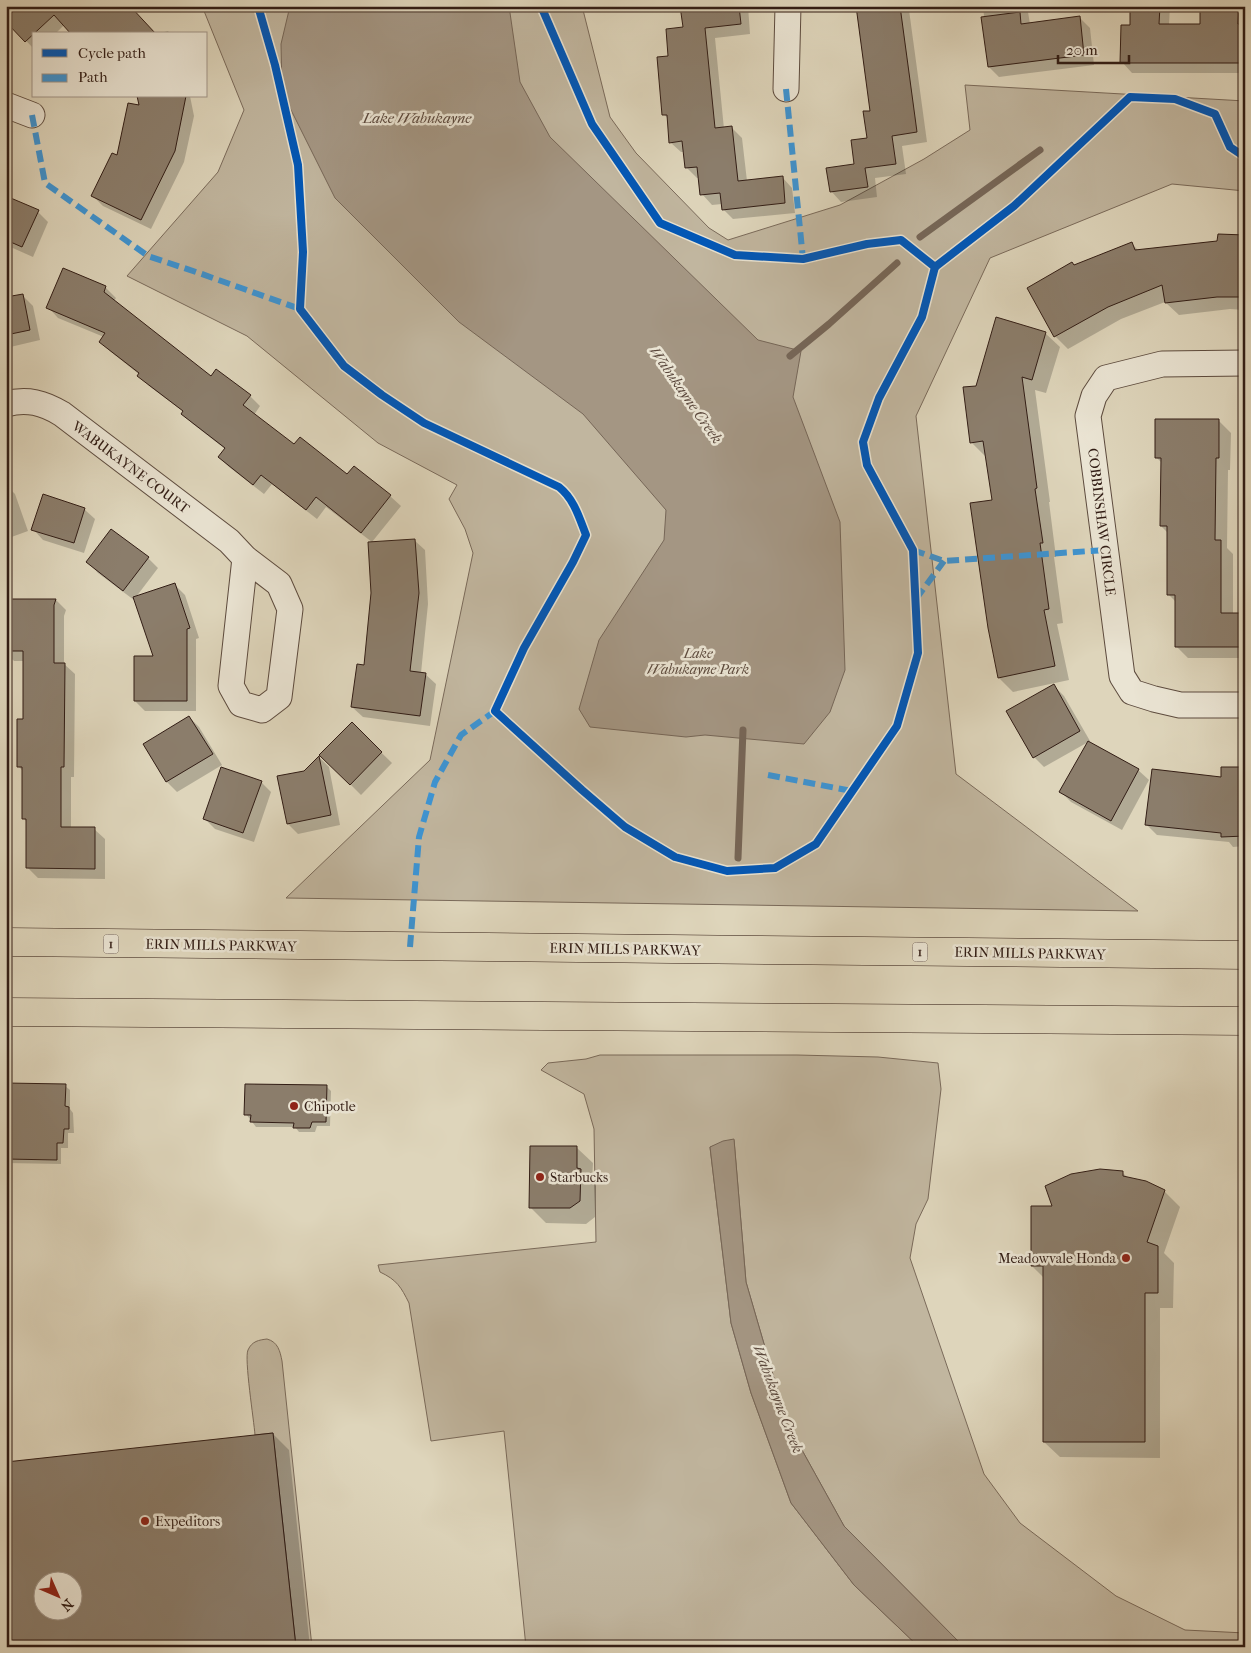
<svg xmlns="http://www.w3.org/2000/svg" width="1251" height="1653" font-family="'IM FELL French Canon',serif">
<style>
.green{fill:#c1b69f;stroke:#7a6a5a}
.water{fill:#a49683;stroke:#766657}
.shadow{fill:#0003;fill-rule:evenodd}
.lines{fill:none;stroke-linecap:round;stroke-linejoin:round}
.stream{stroke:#766657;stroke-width:7}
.building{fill:#8b7d6b;stroke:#321d15;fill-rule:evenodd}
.minor-casing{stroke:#5d4b3e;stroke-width:27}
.primary-casing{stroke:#321d15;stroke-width:29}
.minor{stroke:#eae4d3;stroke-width:25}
.primary{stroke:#ded5bb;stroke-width:28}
.quiet{stroke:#3d94d3;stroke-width:6;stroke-dasharray:12 6;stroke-linecap:butt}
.cycleway-casing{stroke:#eae4d3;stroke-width:11}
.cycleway{stroke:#0057b8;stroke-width:8}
.poi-dot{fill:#8f2418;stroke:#eae4d3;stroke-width:2}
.labels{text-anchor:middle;stroke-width:5;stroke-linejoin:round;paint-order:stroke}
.shield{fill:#eae4d3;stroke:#69594e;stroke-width:1}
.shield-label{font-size:12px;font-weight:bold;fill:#321d15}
.street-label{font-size:14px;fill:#321d15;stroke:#eae4d3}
.park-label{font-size:14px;font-style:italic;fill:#5d4b3e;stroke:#eae4d3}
.poi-label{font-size:14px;fill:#321d15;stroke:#eae4d3;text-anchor:start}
.water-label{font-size:15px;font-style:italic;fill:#5a473c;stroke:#eae4d3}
</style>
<rect width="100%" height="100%" fill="#ded5bb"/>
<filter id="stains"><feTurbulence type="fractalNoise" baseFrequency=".004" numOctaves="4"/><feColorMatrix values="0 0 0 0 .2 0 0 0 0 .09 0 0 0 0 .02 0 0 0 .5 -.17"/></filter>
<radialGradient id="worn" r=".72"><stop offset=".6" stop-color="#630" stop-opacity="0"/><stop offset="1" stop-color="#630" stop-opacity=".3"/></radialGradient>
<g class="green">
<path d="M202,6H582L610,117L636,153L709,228L728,240L840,205L924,159L970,130L965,85L1245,101V191L1172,184L990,258L916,416L956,774L1138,911L286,898L430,760L473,553L465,529L449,499L457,485L378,443L247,336L127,276L218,172L244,110Z"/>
<path d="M600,1055H797L878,1057L938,1063L941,1089L928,1199L916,1224L910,1258L984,1474L1020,1523L1116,1596L1185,1630L1245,1633V1647H964L947,1630L844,1526L787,1423L746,1282L734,1140L710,1147L731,1323L751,1393L791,1503L854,1585L919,1647H526L504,1431L431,1441L409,1303C401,1287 397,1280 380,1272L378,1265L596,1242L594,1129L584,1094L541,1070L548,1063L586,1059Z"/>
<path d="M267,1339C278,1342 280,1351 282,1361L312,1647H296L273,1433L255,1435C254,1421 244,1358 248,1350C252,1341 259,1340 267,1339Z"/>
</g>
<g class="water">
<path d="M290,6H509L520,82L550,137L758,340L801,351L793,397L840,522L845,670L830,712L804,744L705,735L686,737L590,727L579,709L599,640L664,540L666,510L583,414L459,322L335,198L282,92L281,44Z"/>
<path d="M734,1139L746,1282L787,1423L844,1526L964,1647H919L854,1585L791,1503L751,1393L731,1323L710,1147L723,1141Z"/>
</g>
<g class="shadow">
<path d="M129,6L65,24L55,34H34V49L6,20Z"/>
<path d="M682,6H748L750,34L715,38L724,129L732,128L742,138L747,181L782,177L792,188L795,213L733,219L723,209L722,204L712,205L702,194L700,178H697L687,168L685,152H681L670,142L668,119L664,114L670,57L684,28Z"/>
<path d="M857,6H915L916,9L909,10L927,142L902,146L906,174L875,178L877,197L841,202L831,191L856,165L868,139L871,112Z"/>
<path d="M983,6H1027L1030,24L1079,17L1090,28L1094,65L999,77L989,67Z"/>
<path d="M1131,6H1170L1169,25H1201V6H1245V73H1132L1122,62L1131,26Z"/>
<path d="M168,31L170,34H157Z"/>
<path d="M139,96H190L194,116L184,162L151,229L103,206L93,196L118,157L141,107Z"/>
<path d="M6,198L38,212L48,222L33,257L6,245Z"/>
<path d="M1245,237V310L1230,309L1179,315L1165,302L1121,319L1068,349L1055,336L1075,266L1132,244L1139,251L1219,242Z"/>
<path d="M105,287L116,298L114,301L211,377L250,396L260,406L254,415L294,446L347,476L390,496L401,506L372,542L326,507L317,519L272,484L264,494L229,467L219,457L225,449L193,424L183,414L184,412L149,386L140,375L111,352L100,341L104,337L58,318L48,307Z"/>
<path d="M22,295L33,306L40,340L6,348V299Z"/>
<path d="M1045,333L1060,347L1046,393L1035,390L1050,502H1049L1056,557H1054L1063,623L1057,624L1069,680L1013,692L999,678L993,501L986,457L972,443L977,387Z"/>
<path d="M1218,420L1231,433L1230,470H1228L1227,548L1233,554V614H1245V658H1188L1176,646V602L1168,594V533L1161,526L1162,463L1156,457Z"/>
<path d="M6,485L15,494L28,531L6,539Z"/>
<path d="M84,509L95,519L84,553L43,540L33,529Z"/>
<path d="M414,540L425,550L428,604L421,673L425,674L436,684L430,726L363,717L352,707L365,666Z"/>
<path d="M148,558L158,568L136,597L174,584L185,595L199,638L196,639V711H145L135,701L155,657L135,599L134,600L98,573L88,562Z"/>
<path d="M6,600H56L66,610L64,616V664L75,674L74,777H71V829H94L105,839V879L38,878L28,868V823L24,819V772L18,766L24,721V661H14L6,653Z"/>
<path d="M1053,685L1064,696L1090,741L1044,767L1034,757Z"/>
<path d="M189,717L199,727L222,765L177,792L167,782L145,744Z"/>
<path d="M352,724L392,763L361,795L321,755Z"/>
<path d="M319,757L329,767L340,825L298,834L288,824L305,772Z"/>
<path d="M1245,768V846L1233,847L1229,842L1157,835L1147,825L1222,778Z"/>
<path d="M1138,770L1149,780L1122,830L1071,802L1061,792Z"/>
<path d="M261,782L271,792L254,842L215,829L204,818Z"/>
<path d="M6,1084L65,1086L70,1090V1109L73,1113L74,1133H68V1148H61V1164L6,1163Z"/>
<path d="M326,1086L331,1091L330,1126H317L315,1132H299L295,1127H256L246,1114Z"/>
<path d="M577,1148L593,1163L592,1182L596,1186L595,1217L586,1224L546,1223L530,1207Z"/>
<path d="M1122,1172L1128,1178L1164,1191L1180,1207L1164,1253L1174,1263L1173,1308H1160V1458L1060,1457L1044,1442V1278L1032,1266L1054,1207Z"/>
<path d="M273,1434L289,1450L310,1647H6V1463ZM42,1580H72V1610H42Z"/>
</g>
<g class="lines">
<g class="stream">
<path d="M920,237L1040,150"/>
<path d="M790,356L829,324L897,263"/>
<path d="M738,858L743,730"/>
</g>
</g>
<g class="building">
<path d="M6,6H130L156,34H71L54,15L25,42L6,22Z"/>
<path d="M680,6H739L741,24L705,28L715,128L732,126L738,181L783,176L785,203L722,210L720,193L700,195L697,167L685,168L682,141L669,143L667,115H662L657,57L668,56L666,29L683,27Z"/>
<path d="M856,6H900L917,132L892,136L896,164L865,168L868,187L830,192L826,168L854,164L851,140L867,138L863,111H870Z"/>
<path d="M1130,6H1160L1159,24H1200V6H1239L1238,24H1242L1241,63H1120L1121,25H1130Z"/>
<path d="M1020,12L1021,24L1080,16L1084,55L988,67L981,17Z"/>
<path d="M137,96H186L175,151L141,220L91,196L112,153L117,155L128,103L139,105Z"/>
<path d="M6,196L39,210L22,247L6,240Z"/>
<path d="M1218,234L1245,235V297H1217L1165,303L1162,285L1108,307L1054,337L1027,288L1072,262L1074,265L1132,242L1135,250L1217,241Z"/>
<path d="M63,268L106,286L104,292L211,376L216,369L251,395L243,405L294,444L300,437L347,474L354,466L391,495L361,533L316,497L306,510L261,475L253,485L218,457L225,448L181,414L183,411L137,376L139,373L99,342L105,333L46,308Z"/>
<path d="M23,294L30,330L6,335V297Z"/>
<path d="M996,317L1046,332L1032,380L1022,377L1037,488L1035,489L1043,543H1040L1049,609L1044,610L1055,666L998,678L988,628L970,503L992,500L983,441L970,443L963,387L976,386Z"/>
<path d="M1155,419H1219V458H1216L1215,540H1221V613H1242V647H1175V595H1167V526H1160L1161,458H1155Z"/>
<path d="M43,494L85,508L74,543L31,530Z"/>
<path d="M111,529L149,557L123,591L86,562Z"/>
<path d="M415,539L419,593L410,671L426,673L420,716L351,707L357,664L364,665L371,593L368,542Z"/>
<path d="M175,583L190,628L187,629V701H134V656H153L133,597Z"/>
<path d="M6,599H56L54,605V663H65L64,767H61V827H95V869L26,868V819H22V767H17V719H23V651H6Z"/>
<path d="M1054,684L1080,731L1033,758L1006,711Z"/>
<path d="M189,716L213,754L166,782L143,744Z"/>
<path d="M352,722L382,752L350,785L319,755Z"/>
<path d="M1088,741L1139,769L1111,821L1059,792Z"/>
<path d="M319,756L331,815L287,824L277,776L304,771Z"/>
<path d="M221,767L262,781L243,833L203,819Z"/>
<path d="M1221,767H1245V836L1221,837V833L1145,825L1152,769L1221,777Z"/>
<path d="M6,1083L66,1084L65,1106L69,1107V1129H64L63,1143H57V1160L6,1159Z"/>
<path d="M245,1084L327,1085L326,1122H312L310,1128H293L294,1123L250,1122L251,1115H244Z"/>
<path d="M530,1146H577V1168L581,1169L580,1201L570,1208H529Z"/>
<path d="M1100,1169L1123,1171V1176L1146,1181L1165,1190L1147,1242L1158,1246V1293H1145V1442H1043V1266H1031V1206H1052L1045,1186L1071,1174Z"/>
<path d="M273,1433L296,1647H6V1462ZM42,1580H72V1610H42Z"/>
</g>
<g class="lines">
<g class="minor-casing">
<g id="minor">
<path d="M786,89L788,6"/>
<path d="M6,105L32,115"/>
<path d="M1245,363L1162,364L1106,378L1094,396L1088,416L1122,676L1132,692L1154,699L1180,705H1245"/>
<path d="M6,404C27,398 44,403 62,414L229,541L245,558L279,584L290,609L279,697L262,710L241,704L231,686L245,558"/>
</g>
</g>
<g class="primary-casing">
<g id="primary">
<path d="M6,942L1245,955"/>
<path d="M6,1012L1245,1021"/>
</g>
</g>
<use href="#minor" class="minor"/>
<use href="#primary" class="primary"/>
<g class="quiet">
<path d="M786,89L803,259"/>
<path d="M32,115L45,183L148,256L199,273L300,309"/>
<path d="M913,550L944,561L1105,550"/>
<path d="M916,599L944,561"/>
<path d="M768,775L852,791"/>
<path d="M410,947L419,837L435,782L461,735L495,711"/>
</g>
<g class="cycleway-casing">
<g id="cycleway">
<path d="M258,6L275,65L298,165L303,252L300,309L344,366L382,395L424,423L559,487C574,499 579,517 586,535L573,562L524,648L495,711L582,790L625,827L675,857L727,871L775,868L816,844L897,726L918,653L913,550L867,465L863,442L879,398L922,317L935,267L901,240L867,244L803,259L735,255L660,223L592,124L541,6"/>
<path d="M935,267L1014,206L1130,97L1175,99L1215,114L1230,147L1245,157"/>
</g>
</g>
<use href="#cycleway" class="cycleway"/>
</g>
<g class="poi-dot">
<circle cx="294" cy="1106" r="5"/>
<circle cx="540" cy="1177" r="5"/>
<circle cx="1126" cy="1258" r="5"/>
<circle cx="145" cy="1521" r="5"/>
</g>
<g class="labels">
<g class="shield">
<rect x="103.5" y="934.5" width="15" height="19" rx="4"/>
<rect x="912.5" y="942.5" width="15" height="19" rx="4"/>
</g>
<g class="shield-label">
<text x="111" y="948">1</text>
<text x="920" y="956">1</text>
</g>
<g class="street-label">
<text transform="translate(131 467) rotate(37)" y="5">WABUKAYNE COURT</text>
<text transform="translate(1102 522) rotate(83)" y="5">COBBINSHAW CIRCLE</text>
<text transform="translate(221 945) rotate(1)" y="5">ERIN MILLS PARKWAY</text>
<text transform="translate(625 949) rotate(1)" y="5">ERIN MILLS PARKWAY</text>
<text transform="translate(1030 953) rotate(1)" y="5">ERIN MILLS PARKWAY</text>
</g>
<g class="park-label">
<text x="698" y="658">Lake<tspan x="698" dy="16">Wabukayne Park</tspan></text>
</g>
<g class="poi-label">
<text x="304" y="1111">Chipotle</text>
<text x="550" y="1182">Starbucks</text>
<text x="1116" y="1263" text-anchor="end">Meadowvale Honda</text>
<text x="155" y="1526">Expeditors</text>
</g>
<g class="water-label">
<text x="417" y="123">Lake Wabukayne</text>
<text transform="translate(686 395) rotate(55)" y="5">Wabukayne Creek</text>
<text transform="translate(778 1399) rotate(69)" y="5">Wabukayne Creek</text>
</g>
</g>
<rect width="1251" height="1653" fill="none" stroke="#ded5bb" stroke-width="25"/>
<rect x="8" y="8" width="1236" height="1638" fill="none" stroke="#321d15" stroke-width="2.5"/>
<rect x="12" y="12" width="1226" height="1628" fill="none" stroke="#321d15"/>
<rect x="32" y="32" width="175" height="65" fill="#eae4d3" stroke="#a09487"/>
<rect x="42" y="49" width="25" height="8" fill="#0057b8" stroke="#a09487"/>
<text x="78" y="58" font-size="15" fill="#321d15">Cycle path</text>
<rect x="42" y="74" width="25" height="8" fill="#3d94d3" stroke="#a09487"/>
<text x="78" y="82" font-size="15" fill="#321d15">Path</text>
<g transform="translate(58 1596) rotate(135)"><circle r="24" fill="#eae4d3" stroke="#a09487"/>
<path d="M0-4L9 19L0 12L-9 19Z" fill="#8f2418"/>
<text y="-8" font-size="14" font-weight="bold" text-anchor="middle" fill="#321d15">N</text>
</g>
<path d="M1058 55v8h71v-8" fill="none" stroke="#321d15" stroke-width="2.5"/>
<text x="1066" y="55" font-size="15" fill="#321d15" stroke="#eae4d3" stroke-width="4" paint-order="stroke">20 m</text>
<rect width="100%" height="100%" filter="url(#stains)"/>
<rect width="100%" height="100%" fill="url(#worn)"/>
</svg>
